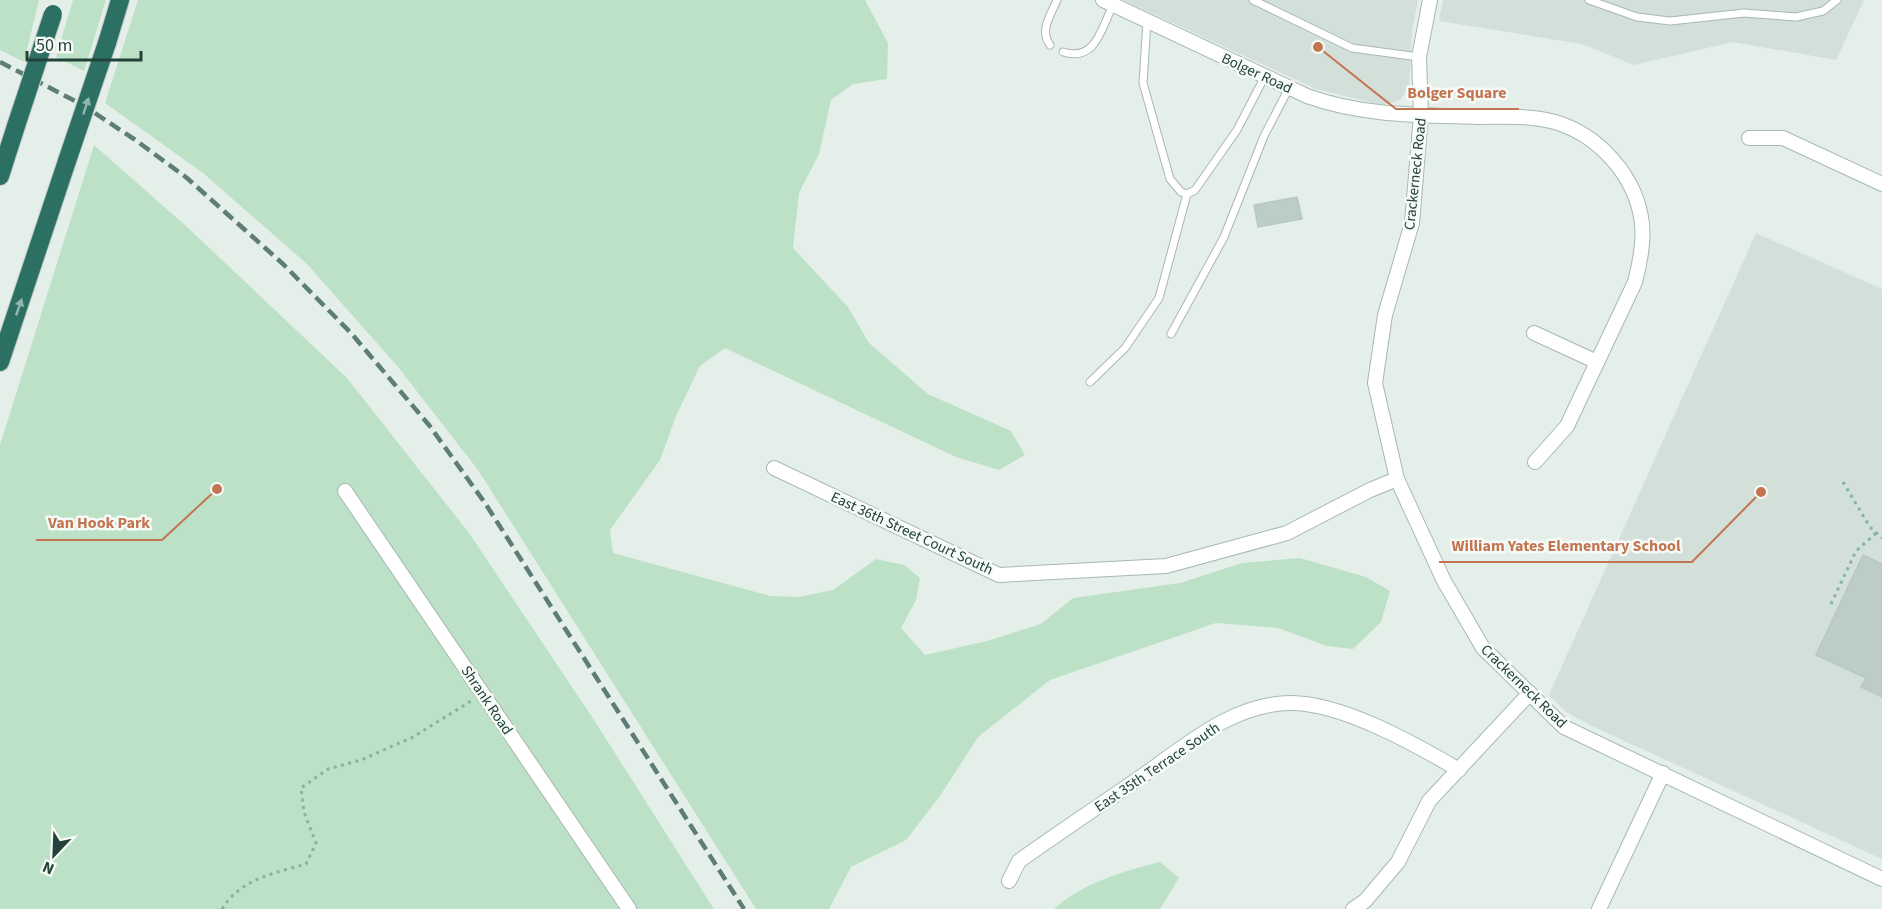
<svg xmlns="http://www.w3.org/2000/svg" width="1882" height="909" font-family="'Source Sans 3',sans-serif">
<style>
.built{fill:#d3dfd9}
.green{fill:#bde1c7}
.building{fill:#bccdc6;stroke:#b6c9c2;stroke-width:1.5}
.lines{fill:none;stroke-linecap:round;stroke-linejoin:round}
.service-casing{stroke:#a7b8b2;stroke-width:9}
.minor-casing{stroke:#a7b8b2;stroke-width:16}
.motorway-casing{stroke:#c1cac8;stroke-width:20}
.path{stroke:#83b4a6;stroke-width:3;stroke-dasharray:3 4.5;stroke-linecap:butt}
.service{stroke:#fff;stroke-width:7}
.minor{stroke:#fff;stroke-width:14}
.motorway{stroke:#2c7064;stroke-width:18}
.rail{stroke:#5d7d75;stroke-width:4.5;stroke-dasharray:12 6;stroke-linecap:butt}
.motorway-bridge-casing{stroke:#c1cac8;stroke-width:20;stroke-linecap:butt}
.motorway-bridge{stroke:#2c7064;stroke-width:18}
.oneway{fill:#91b6ae}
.labels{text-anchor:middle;stroke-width:5;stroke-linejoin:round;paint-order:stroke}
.street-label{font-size:15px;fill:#22423a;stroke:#f6fbf8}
.leader{fill:none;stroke:#c37450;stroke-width:2}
.callout-dot{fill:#c37450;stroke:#f6fbf8;stroke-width:2}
.callout-label{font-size:16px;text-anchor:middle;font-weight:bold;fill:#c37450;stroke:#f6fbf8;stroke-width:5;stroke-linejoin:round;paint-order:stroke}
</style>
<rect width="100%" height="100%" fill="#e5efea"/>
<g class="built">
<path d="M1123,0H1418L1412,31L1409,88L1400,100L1382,105L1316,89Z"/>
<path d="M1443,0H1864L1836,60L1733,42L1634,65L1582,44L1439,21Z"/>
<path d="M1756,233L1882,289V859L1592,726L1566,712L1549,695Z"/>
</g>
<g class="green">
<path d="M0,0H39L24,62L0,50Z"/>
<path d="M73,0H106L84,71L56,57Z"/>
<path d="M138,0H865L888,43L887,79L853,84L831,100L819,154L799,193L793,248L848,307L869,343L928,394L1011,431L1025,455L999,470L956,457L725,348L700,366L676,416L660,460L610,530L613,553L770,596L799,597L833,590L876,559L904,565L920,578L916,600L901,628L925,655L987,641L1041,624L1073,598L1180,583L1242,563L1300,558L1366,577L1390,591L1381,622L1353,649L1327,646L1278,628L1216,623L1050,680L978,737L940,796L906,840L851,867L829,909H756L478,470L398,367L307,264L203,173L105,103Z"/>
<path d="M94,145L186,226L347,378L469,533L594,720L714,909H0V445Z"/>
<path d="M1160,862L1179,878L1160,909H1054C1082,883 1124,871 1160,862Z"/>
</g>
<g class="building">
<path d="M1297,197L1302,219L1258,227L1254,205Z"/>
<path d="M1863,555L1882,564V697L1861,687L1866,678L1816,655Z"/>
</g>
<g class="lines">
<g class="service-casing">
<g id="service">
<path d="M1253,0L1352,48L1419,57"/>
<path d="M1589,0L1637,17L1670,21L1744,13L1796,17L1823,11L1837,0"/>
<path d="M1147,21L1143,83L1170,179L1181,192L1187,194L1195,190L1237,130L1265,76"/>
<path d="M1050,45C1039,30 1051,15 1057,0"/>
<path d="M1063,52C1096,62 1101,29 1113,5"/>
<path d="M1171,334L1224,237L1264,136L1289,88"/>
<path d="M1090,382L1125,348L1159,298L1187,194"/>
</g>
</g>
<g class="minor-casing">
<g id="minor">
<path d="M1103,0L1307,96C1362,116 1420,115 1478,117C1503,117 1530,115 1555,122C1599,135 1637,177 1642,224C1644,243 1640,263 1635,282L1567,426L1535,462"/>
<path d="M1430,0L1419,57L1421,115L1412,223L1385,315L1375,383L1397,479L1444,581L1483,648L1564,727L1882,879"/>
<path d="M1749,138H1783L1882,184"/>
<path d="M1534,333L1597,362"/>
<path d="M774,468L999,575L1166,566L1287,533L1370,490L1397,479"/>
<path d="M345,491L629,909"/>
<path d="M1009,881L1019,861C1057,834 1096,808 1135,781C1182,749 1231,703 1291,703C1342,703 1415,744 1459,770"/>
<path d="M1353,909L1365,901L1398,862L1429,801L1530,693"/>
<path d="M1599,909L1663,773"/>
</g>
</g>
<g class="motorway-casing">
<g id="motorway">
<path d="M107,43L120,0"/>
<path d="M0,176L16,126"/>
<path d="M0,362L67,161"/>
</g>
</g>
<g class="path">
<path d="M1843,482L1870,527L1882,538"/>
<path d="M1831,604L1856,551L1876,533"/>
<path d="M222,909C240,879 275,873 306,864L316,843L304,812L301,788L328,769L361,760L413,737L471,701"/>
</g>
<use href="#service" class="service"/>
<use href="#minor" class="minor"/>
<use href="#motorway" class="motorway"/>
<path class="rail" d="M0,62L81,104L134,139L187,178L283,264L351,333L429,425L485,503L744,909"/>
<g class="motorway-bridge-casing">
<g id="motorway-bridge">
<path d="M16,126L53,14"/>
<path d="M67,161L107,43"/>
</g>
</g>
<use href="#motorway-bridge" class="motorway-bridge"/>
</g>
<defs><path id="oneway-solid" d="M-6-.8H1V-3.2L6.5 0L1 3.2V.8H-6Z" transform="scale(1.5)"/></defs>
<g class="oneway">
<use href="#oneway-solid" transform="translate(86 106) rotate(-72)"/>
<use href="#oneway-solid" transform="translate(19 307) rotate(-71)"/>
</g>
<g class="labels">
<g class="street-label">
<text transform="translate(1257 73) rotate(25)" y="5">Bolger Road</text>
<text transform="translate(1415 174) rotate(-84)" y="5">Crackerneck Road</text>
<text transform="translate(912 533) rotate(25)" y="5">East 36th Street Court South</text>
<text transform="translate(1524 686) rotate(44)" y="5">Crackerneck Road</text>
<text transform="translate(487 700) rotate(56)" y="5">Shrank Road</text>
<text transform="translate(1157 767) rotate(-34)" y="5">East 35th Terrace South</text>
</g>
</g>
<path class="leader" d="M1318 47L1396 109H1519M217 489L162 540H36M1761 492L1692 562H1439"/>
<g class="callout-dot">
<circle cx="1318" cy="47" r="6"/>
<circle cx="217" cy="489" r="6"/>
<circle cx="1761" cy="492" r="6"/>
</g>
<g class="callout-label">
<text x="1457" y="98">Bolger Square</text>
<text x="99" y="528">Van Hook Park</text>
<text x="1566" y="551">William Yates Elementary School</text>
</g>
<g transform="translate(54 855) rotate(203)" stroke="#f6fbf8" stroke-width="4.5" paint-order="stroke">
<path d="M0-4.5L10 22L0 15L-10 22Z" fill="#22423a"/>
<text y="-9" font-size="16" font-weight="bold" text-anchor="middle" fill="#22423a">N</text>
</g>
<path d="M27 51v9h114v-9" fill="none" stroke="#22423a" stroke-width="3"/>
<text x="36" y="51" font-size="18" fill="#22423a" stroke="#f6fbf8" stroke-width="4.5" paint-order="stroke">50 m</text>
</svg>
